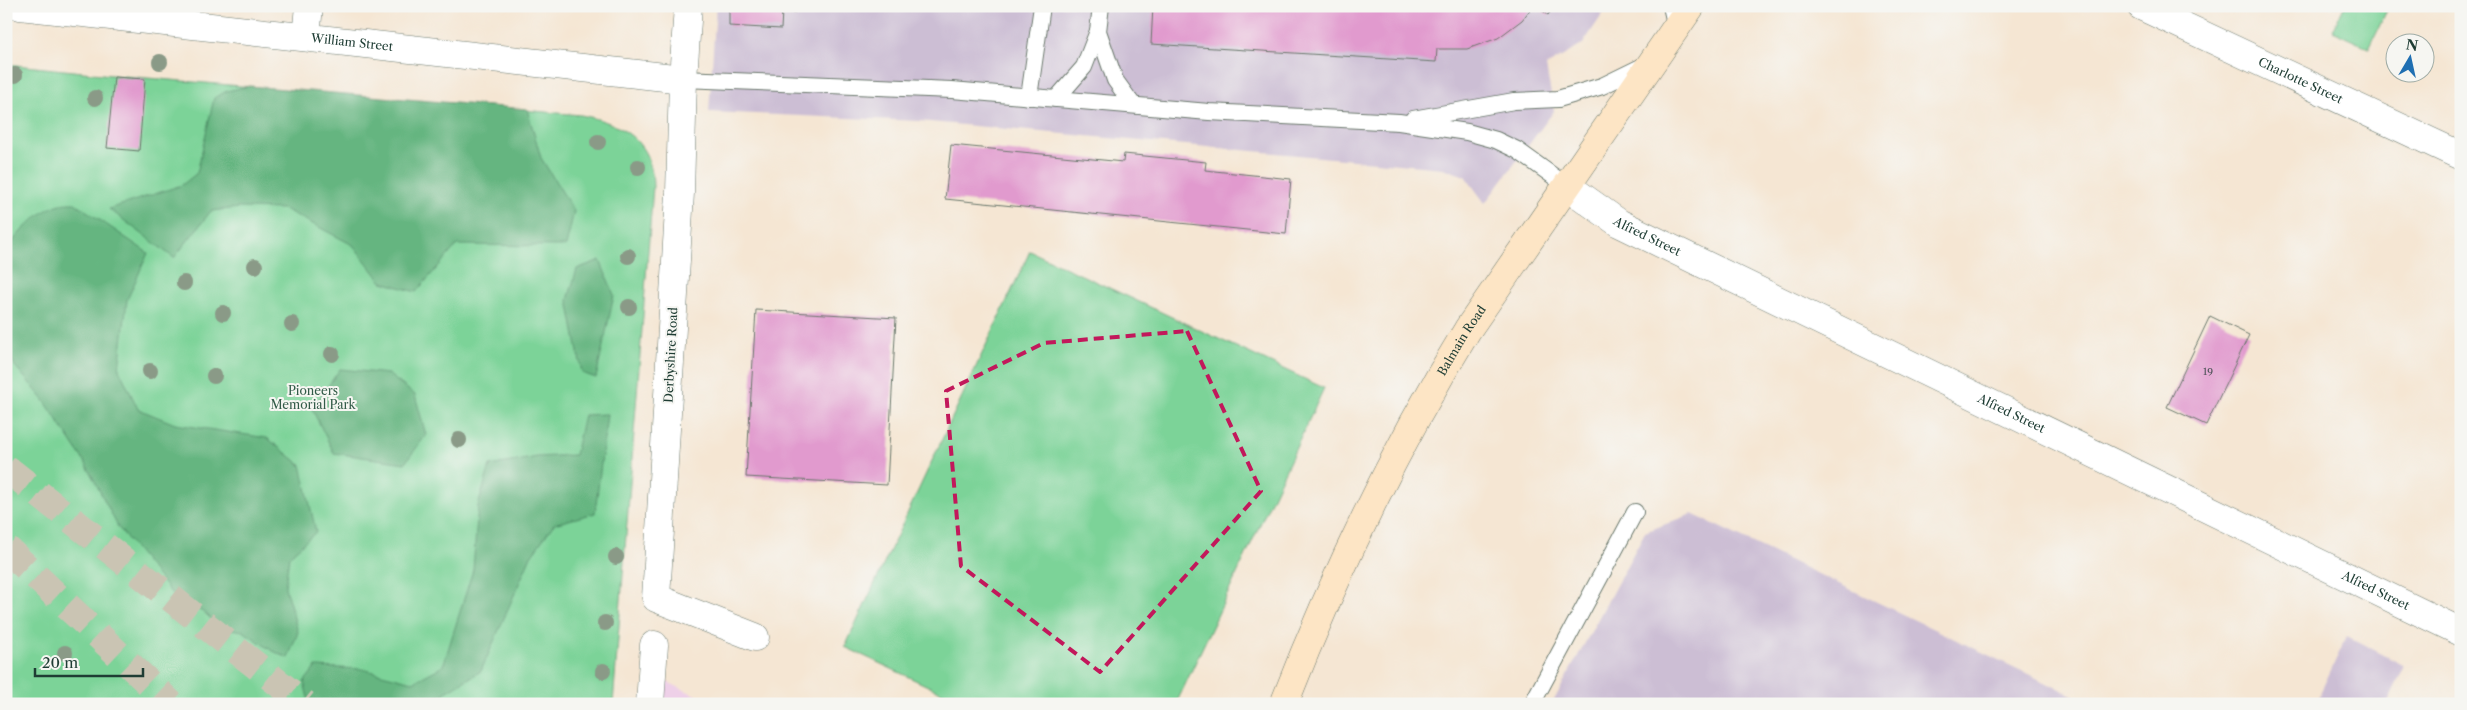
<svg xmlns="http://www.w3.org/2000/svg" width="2467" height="710" font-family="'Libre Caslon Text',serif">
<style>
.built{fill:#eed0e8}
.industrial{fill:#ccbed4}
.green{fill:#7cd398;stroke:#4e8866}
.forest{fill:#65b580;stroke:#42795a}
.building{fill:#e19ace}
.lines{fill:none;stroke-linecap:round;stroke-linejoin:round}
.highway-tunnel{stroke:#cac4b3;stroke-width:28;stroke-dasharray:28 14;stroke-linecap:butt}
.lane-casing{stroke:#6a786c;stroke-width:18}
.street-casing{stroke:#6a786c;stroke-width:29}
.secondary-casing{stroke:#6a786c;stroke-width:29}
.lane{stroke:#fff;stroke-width:16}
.street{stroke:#fff;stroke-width:28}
.secondary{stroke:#fde5c5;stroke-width:28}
.tree{fill:#8a9a87}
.marked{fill:none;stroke:#c2185b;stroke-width:4;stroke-dasharray:10 6;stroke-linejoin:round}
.labels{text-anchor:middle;stroke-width:4;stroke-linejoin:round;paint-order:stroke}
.number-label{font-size:10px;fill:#50545a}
.street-label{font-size:12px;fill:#1f3d34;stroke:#f6f6f2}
.park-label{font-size:12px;fill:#325b48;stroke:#f6f6f2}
</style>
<rect width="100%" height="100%" fill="#f6f6f2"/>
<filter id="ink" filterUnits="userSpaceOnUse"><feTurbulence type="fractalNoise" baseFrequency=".02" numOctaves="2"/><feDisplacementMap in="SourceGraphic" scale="10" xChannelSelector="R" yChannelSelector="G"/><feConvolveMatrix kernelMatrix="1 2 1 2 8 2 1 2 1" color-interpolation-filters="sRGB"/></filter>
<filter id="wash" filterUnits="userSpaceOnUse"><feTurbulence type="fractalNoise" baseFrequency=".0096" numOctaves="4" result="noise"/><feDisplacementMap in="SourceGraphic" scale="20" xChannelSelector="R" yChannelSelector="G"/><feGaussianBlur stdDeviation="1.12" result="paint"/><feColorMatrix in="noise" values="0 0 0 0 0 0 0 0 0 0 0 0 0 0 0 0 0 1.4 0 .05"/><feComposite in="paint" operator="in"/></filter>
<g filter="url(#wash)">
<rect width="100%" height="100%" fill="#f5e6d3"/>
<path class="built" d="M665,681L715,704H664Z"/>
<g class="industrial">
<path d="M716,6H1608L1582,45L1546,66L1554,111L1485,203L1465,176L1443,168L919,121L709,112Z"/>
<path d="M1692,514L2091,704H1552L1645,532Z"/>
<path d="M2347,636L2405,666L2387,704H2315Z"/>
</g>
<g class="green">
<path d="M2344,6H2389L2369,48L2332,31Z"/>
<path d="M6,64L112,75L581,115C622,123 653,141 653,187L613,704H6Z"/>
<path d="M1030,251L1324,388L1176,704H966L845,647Z"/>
</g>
<g class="forest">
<path d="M249,86L527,109L541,158L574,211L566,246L457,245L416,292L382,282L353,245L284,209L239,208L211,211L174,258L109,209L182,185L197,173L214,98L227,91Z"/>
<path d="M75,203L148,253L127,300L119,369L138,409L175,424L267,438L301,465L316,532L289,556L285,587L298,632L288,658L271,650L243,631L219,627L206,614L172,594L118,527L86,464L44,400L15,366L6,349V251C16,235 37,213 55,206C61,203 69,203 75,203Z"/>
<path d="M600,260L614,295L596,378L582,373L568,300L577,269Z"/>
<path d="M340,369L388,374L415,395L426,435L405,463L334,453L312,409Z"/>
<path d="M607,414L595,513L554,524L531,556L481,671L426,704H313L308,698L304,682L316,667L362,669L413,682L443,666L473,570L478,506L490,466L537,457L575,455L584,415Z"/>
</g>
<g id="blocks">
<g class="building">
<path d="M729,6H795V12L782,11L781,29L729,26Z"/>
<path d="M1153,6H1533L1522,20L1498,38L1467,49H1437L1436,62L1151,44Z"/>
<path d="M1536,6H1554L1548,15Z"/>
<path d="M114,77L145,79L139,151L107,148Z"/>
<path d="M951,145L1123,162L1124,154L1206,162L1205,170L1291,179L1286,234L945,199Z"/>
<path d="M756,310L896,318L887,485L746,477Z"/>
<path d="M2210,316L2249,335L2206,425L2167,407Z"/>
</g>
</g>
</g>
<g filter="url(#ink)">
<use href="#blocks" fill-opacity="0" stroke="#6a786c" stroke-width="1"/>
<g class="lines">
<g class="highway-tunnel">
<path d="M6,468L305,704"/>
<path d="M6,548L171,704"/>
</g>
<g class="lane-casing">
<g id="lane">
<path d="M1101,6L1098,31L1115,80L1133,105"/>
<path d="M1671,6L1676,28"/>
<path d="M683,79L952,90L1209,112L1399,122L1467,132L1496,140L1517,150L1567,186"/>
<path d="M1029,97L1042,6"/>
<path d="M1056,99L1084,67L1098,31"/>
<path d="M1413,119L1514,101L1558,99L1602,86L1647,64"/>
<path d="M1532,704L1635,512"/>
</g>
</g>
<g class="street-casing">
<g id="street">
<path id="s1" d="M20,6L683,79"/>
<path d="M688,6L683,79L680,193L656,598L755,637"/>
<path id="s2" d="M2141,6L2461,156"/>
<path d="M306,37L309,6"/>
<path id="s3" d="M1567,186L1619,223L2461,632"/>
<path d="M650,704L654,645"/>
</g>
</g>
<g class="secondary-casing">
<g id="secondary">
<path id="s4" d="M1284,704C1334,576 1396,446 1468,329L1691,6"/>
</g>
</g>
<use href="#lane" class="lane"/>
<use href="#street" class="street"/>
<use href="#secondary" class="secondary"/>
</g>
<g class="tree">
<circle cx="160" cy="62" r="8"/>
<circle cx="15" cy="75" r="8"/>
<circle cx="95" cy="98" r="8"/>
<circle cx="598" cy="142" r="8"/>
<circle cx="638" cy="167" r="8"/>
<circle cx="628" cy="256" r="8"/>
<circle cx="255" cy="266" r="8"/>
<circle cx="184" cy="283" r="8"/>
<circle cx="629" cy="307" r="8"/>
<circle cx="223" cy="313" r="8"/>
<circle cx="292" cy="324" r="8"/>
<circle cx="332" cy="354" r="8"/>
<circle cx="150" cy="371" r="8"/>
<circle cx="214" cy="376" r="8"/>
<circle cx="459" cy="440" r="8"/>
<circle cx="616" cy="557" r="8"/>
<circle cx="605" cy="623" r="8"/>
<circle cx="65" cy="653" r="8"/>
<circle cx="603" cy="671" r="8"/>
</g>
</g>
<path class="marked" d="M1187,331L1261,491L1100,672L961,566L946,391L1044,343Z"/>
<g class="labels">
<g class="number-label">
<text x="2208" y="375">19</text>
</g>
<g class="street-label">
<text dy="4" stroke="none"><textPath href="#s1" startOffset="334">William Street</textPath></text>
<text dy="4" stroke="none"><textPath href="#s2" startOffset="176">Charlotte Street</textPath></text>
<text dy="4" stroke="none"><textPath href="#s3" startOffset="95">Alfred Street</textPath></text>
<text dy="4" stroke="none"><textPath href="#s4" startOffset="405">Balmain Road</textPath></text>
<text transform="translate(671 355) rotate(-87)" y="4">Derbyshire Road</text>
<text dy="4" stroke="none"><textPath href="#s3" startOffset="500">Alfred Street</textPath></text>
<text dy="4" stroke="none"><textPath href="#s3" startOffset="905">Alfred Street</textPath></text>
</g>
<g class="park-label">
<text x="313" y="395">Pioneers<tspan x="313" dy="14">Memorial Park</tspan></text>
</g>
</g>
<rect width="2467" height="710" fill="none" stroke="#f6f6f2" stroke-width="25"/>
<g transform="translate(2410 58) rotate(9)"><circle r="24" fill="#f6f6f2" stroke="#a0aca6"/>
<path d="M0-4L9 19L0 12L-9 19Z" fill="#1f6fb2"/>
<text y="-8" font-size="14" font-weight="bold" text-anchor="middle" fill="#1f3d34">N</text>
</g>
<path d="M35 668v8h108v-8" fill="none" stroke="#1f3d34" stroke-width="2.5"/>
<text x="42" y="668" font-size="15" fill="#1f3d34" stroke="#f6f6f2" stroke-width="4" paint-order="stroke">20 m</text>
</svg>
